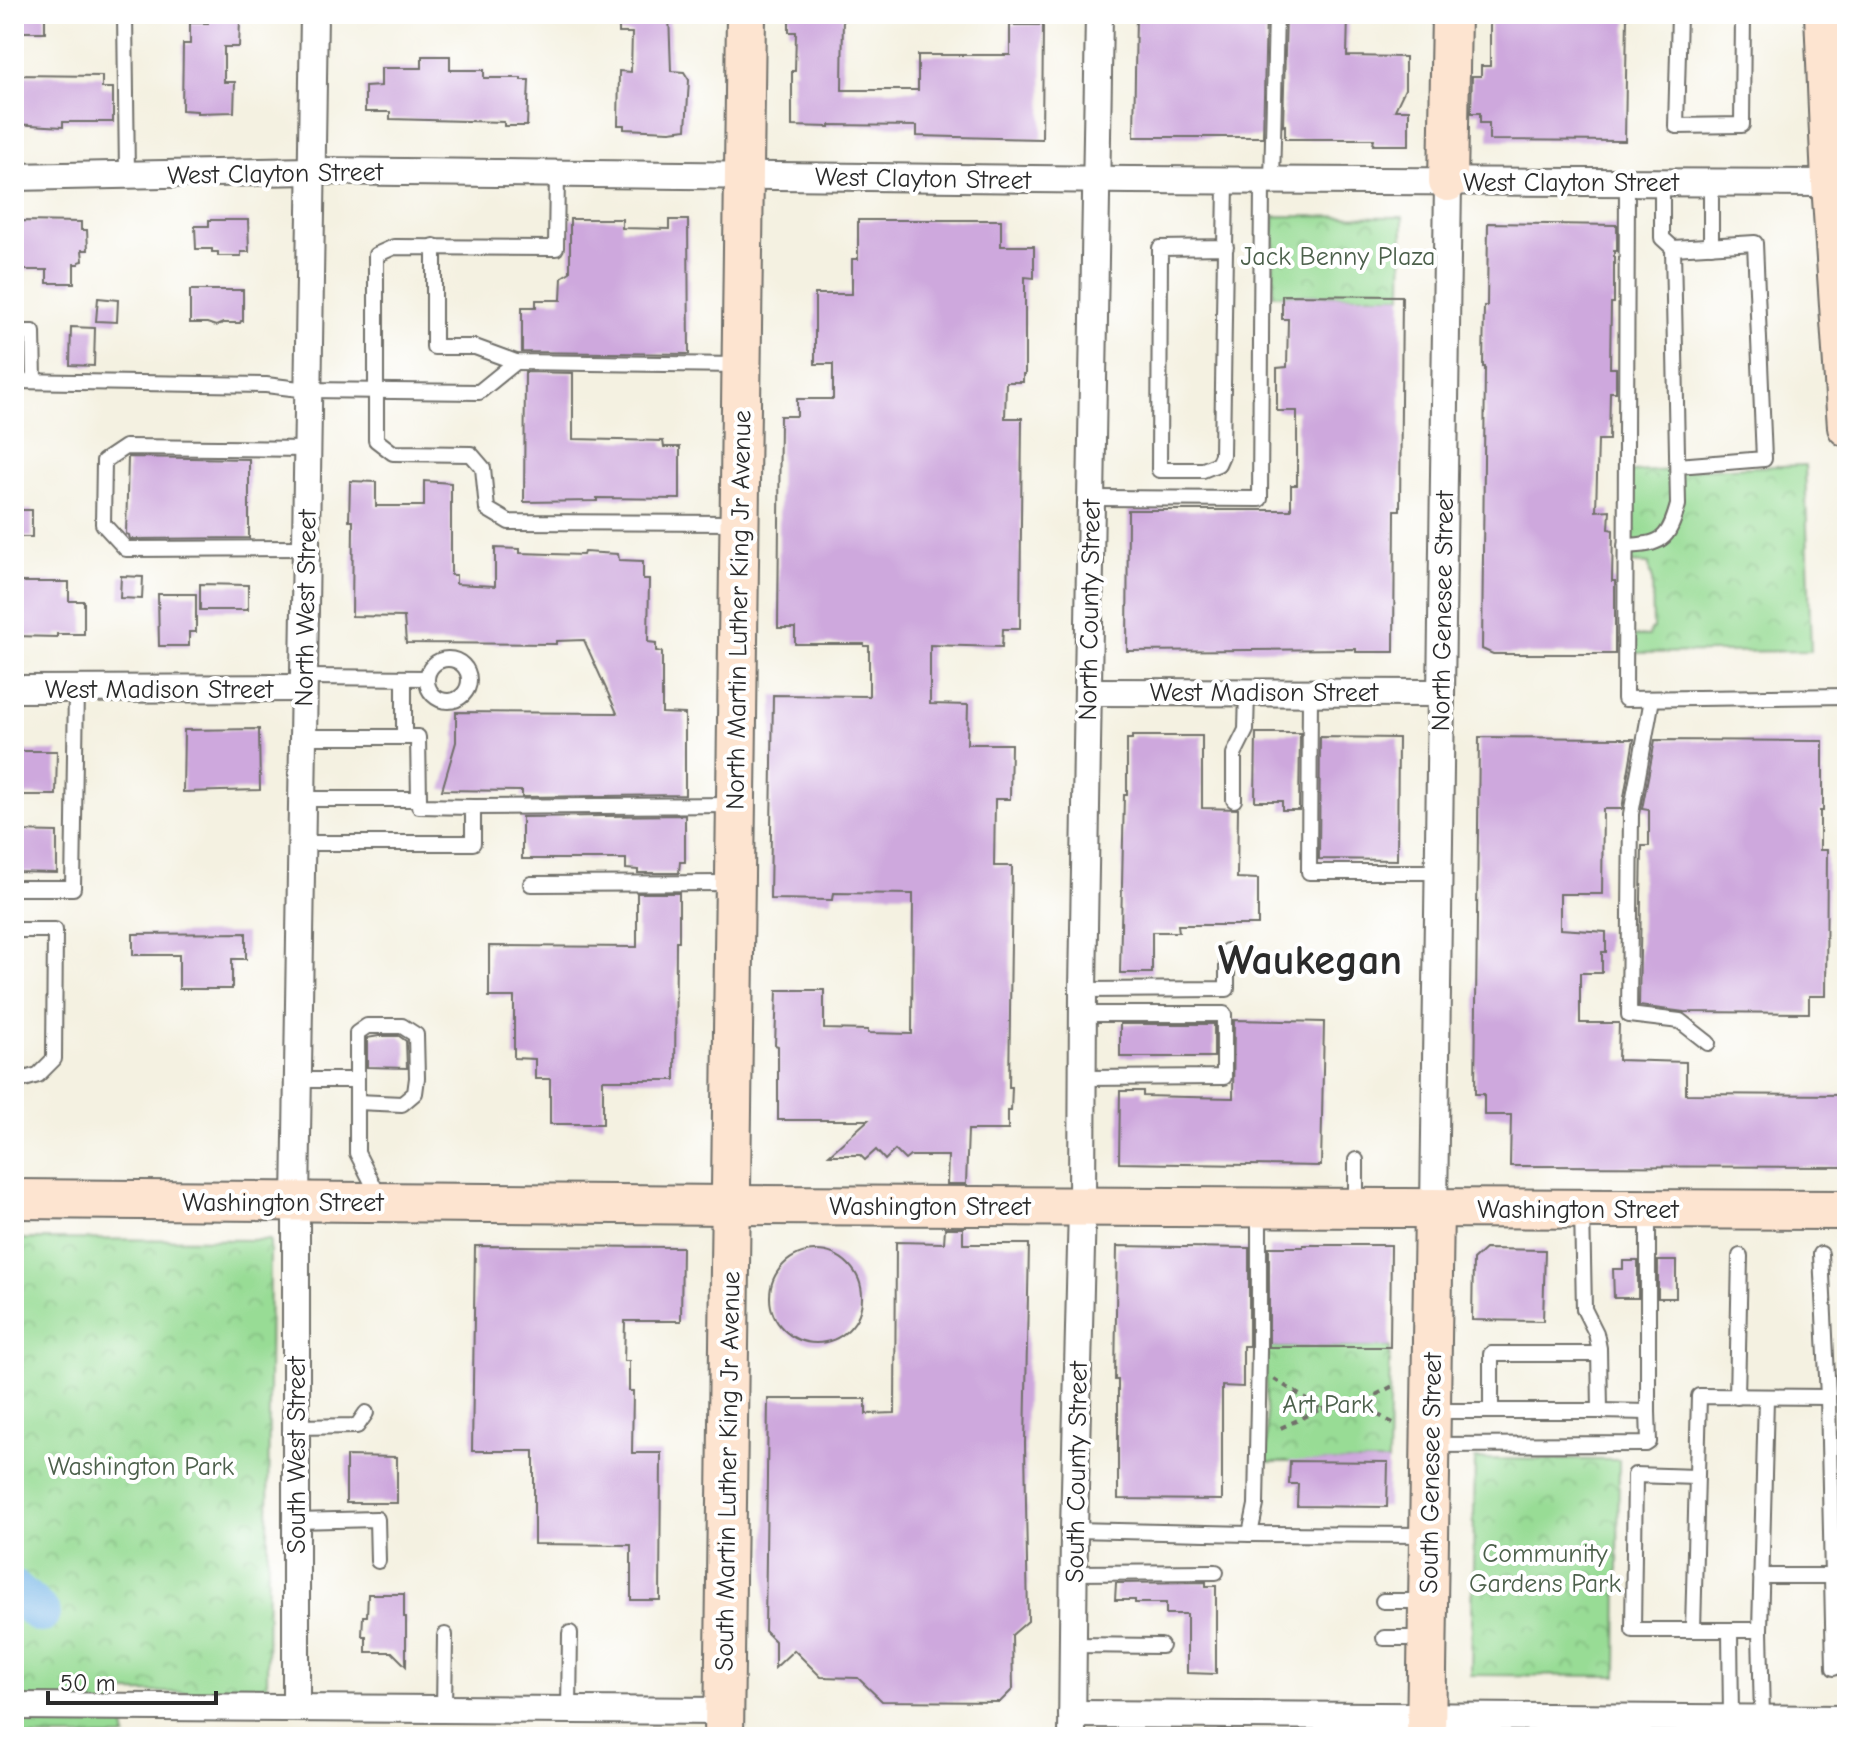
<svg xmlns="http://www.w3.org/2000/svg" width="1861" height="1751" font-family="'Comic Neue',sans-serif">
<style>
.park{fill:url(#park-crowns);stroke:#628460;stroke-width:2}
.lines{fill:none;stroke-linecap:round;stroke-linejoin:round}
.river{stroke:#71b3e6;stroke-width:40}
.building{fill:#cea8dd}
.lane-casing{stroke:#71706b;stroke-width:18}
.street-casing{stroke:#71706b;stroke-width:30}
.secondary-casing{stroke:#71706b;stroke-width:42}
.path{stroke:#71706b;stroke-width:4;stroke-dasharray:6 6;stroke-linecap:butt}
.lane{stroke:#fff;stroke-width:14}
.street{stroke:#fff;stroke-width:26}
.secondary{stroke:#fde4d0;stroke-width:38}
.labels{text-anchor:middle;stroke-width:8;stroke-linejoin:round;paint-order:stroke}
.street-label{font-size:26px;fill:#2b2b2b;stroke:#fff}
.park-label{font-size:26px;fill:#4c604b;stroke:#fff}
.town-label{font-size:42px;font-weight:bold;fill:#2b2b2b;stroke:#fff}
</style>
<defs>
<pattern id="park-crowns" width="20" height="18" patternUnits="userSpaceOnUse" patternTransform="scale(2)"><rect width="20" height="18" fill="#98dc95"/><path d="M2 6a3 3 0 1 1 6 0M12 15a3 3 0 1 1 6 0" fill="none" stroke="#83bd81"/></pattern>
</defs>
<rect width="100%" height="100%" fill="#fff"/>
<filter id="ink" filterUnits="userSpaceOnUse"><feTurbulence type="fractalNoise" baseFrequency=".0125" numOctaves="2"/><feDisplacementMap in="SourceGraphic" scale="16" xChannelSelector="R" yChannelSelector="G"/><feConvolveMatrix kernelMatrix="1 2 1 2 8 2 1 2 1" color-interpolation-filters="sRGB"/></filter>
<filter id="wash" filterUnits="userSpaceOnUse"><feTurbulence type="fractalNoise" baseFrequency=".006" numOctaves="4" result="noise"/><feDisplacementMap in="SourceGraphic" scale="32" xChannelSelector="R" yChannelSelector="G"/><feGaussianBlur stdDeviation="1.8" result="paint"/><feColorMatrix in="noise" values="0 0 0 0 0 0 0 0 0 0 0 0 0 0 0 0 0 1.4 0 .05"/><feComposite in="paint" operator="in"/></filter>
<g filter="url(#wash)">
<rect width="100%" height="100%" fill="#f4f1e1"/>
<g class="park">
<path d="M1274,216L1403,217L1402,296L1273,295Z"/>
<path d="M1805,465L1811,651L1635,653L1634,636H1649L1650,630L1653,629L1652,575L1650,574L1649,564L1628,563L1631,472Z"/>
<path d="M14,1239L270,1240L267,1693L118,1692L126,1737H14Z"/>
<path d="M1265,1347H1390L1388,1462H1267Z"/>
<path d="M1475,1459L1619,1460L1617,1676L1471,1675Z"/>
</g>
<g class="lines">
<path class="river" d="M14,1590L40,1613"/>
</g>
<g id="blocks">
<g class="building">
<rect x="14" y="14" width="31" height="18"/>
<path d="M619,14H669L671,71L684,72L689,80L686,129L670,131L624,129V125H618L619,71L631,72L632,33H619Z"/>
<path d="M789,14H843L842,90H918V55H1010V25H1043L1042,139L917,136V126L830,125V127L792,126V71H795L796,32H789Z"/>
<path d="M1136,14H1266L1263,137H1134Z"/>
<path d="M1286,14H1348L1347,56L1405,57V89L1395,110H1409V145H1373L1374,139H1285V125L1283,126Z"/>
<path d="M1490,14H1627L1625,141L1489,140V123H1480V113H1471L1472,76H1481V66H1490Z"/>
<path d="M208,20H240L239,47H224V82H235L234,112L197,113V111L182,110L183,44H190V23H208Z"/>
<path d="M422,56H450V70H484V78H521V80H529L527,126H504V122L390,119V112H365V87L381,86V68H422Z"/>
<path d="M14,75L102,76V88H113V122H63V127L14,124Z"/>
<path d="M570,219H622V228L669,229V220H688L689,354L522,352V307H536V300H561L562,277L570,272Z"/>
<path d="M209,220H248L249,252H241V256H218V252H212V249H196L195,226H209Z"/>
<path d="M858,220H1001V246H1034V278L1025,277V374H1023V382H1006L1005,418H1022L1020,629H1003L1002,647L930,645V704L968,705L967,744H1011L1010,799H995L994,866H1012L1009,1087H1012L1011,1111H1008V1130H968L966,1184H947L948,1156H910L905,1160L895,1150L885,1160L876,1150L865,1160L860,1155H829L868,1120H778V1046L775,1045L777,990H824V1029L868,1030V1033L912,1034L913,894L833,893L832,900L770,899L773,695L869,696V646H864V644H795V628H778L780,416H797V399H833V364H815V294H852V259H858Z"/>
<path d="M19,221L81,222V230H87L88,250H82L83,261L79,262V264H74V283H47V270H19Z"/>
<path d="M1488,223L1617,225V251H1614V303H1611L1610,368H1616V392H1610L1609,440H1598L1596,511L1610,510L1609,529L1613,530L1612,581H1615V654H1493L1482,649L1485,367H1483L1484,306H1487Z"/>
<path d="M190,290H243V321H241L240,323H223L216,326L207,323H190Z"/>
<path d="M1282,295L1402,296L1400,510H1395L1394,652H1356V649L1127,651L1128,510H1291V485H1297V411H1277V368L1287,367L1288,319H1282Z"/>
<path d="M98,298L118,300L117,322L96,321Z"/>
<path d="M71,327L95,328L94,366L70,365Z"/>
<path d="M525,372L573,373V439L663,441L664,447H680V499L597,498V501L524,502Z"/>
<path d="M128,457L249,459V538L130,539L129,535L126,534Z"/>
<path d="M350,481L376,482V506H424V481L451,483V575H456V584L495,586V548L520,549V553L583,555L584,552L618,554L619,560L643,561V579H649L648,642L656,643V651L662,652V713L685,714V795L522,797V791L442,790L456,742V712L617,713L584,640L556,641V644L406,643L404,617L352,616L353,521H349Z"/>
<rect x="14" y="510" width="18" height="27"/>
<path d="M121,576L143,577L142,599L120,598Z"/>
<path d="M14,582H69V601H84V634H57V637L14,636Z"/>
<path d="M200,584L248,585V610H200Z"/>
<path d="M158,594H196V632H189V646H159Z"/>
<path d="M259,729L260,790L183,792L184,730Z"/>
<path d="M1256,733H1300L1299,810H1282V801H1255Z"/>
<path d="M1132,736H1202V808L1238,809L1237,878L1258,879V925H1178L1179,932H1152V973H1120L1124,795H1127V739H1132Z"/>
<path d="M1320,737L1398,738L1397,860L1319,859Z"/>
<path d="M1479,737L1622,738V739H1634L1622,809H1603L1602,894H1560V929L1606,932V952H1602V973H1580V1023H1619L1618,1060L1686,1062V1094L1845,1095V1167L1510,1166L1511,1115H1484V1094H1475Z"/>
<path d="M1655,740L1823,741V811H1820V850H1827L1826,996H1809V1013L1684,1012L1639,1006L1642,846H1649V810L1642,809Z"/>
<path d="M14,751H57L56,795H14Z"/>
<path d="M685,815V862H680L679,873H638V870L626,869V859H522V817Z"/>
<path d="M14,831L57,832V873L14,872Z"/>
<path d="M637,893H679V941H676L675,1080H603V1124H550V1079H535V1059L514,1058V997H489V946L637,947Z"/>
<path d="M246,933V959H232V989H179V955H133V934Z"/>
<path d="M1234,1020L1324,1022L1321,1166L1119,1163L1120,1091H1143V1096L1233,1098Z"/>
<rect x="1120" y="1024" width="94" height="33"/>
<path d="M379,1036H399L406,1041L407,1068L367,1067V1038Z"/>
<path d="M945,1228H963V1244H1029L1025,1444L1028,1621L1012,1635L1013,1689L1000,1702L882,1701L858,1678L821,1677L794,1650L775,1668V1641L765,1631L768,1399H866V1414L895,1413L896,1242L944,1243Z"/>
<path d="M1303,1245H1391L1390,1347H1269V1247H1303Z"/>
<path d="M475,1246L682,1247L681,1321H625L624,1361H629V1391H633L632,1453H661L660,1600H631V1545L534,1544V1451H472Z"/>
<path d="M1117,1246L1249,1248V1346H1243V1387L1222,1386V1500L1118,1499V1380H1115Z"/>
<path d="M1485,1249L1545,1250L1543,1321L1472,1320L1473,1260Z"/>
<circle cx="816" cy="1297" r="46"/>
<path d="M1623,1261H1638V1298H1614L1613,1269H1623Z"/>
<rect x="1658" y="1261" width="18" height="37"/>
<path d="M346,1456L397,1457V1503H346Z"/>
<path d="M1290,1461L1388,1462L1387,1507L1297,1506L1298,1484H1289Z"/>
<path d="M1206,1582V1586H1216V1674L1187,1673V1614H1166V1603H1135V1600H1115L1116,1583Z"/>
<path d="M368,1594H404V1617H406V1666L392,1652H366V1636H362L363,1616H367Z"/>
</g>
</g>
</g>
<g filter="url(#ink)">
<use href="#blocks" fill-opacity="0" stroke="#71706b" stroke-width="2"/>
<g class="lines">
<g class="lane-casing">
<g id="lane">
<path d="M125,14L127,174"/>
<path d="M1679,14L1676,126L1742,125L1743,14"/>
<path d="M557,174L556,248L394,247L376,255V440L393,453L471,454L483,468L487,509L509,522L738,523"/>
<path d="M1272,181L1276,14"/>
<path d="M1627,183L1625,699L1847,696"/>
<path d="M1662,183V238L1673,248"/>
<path d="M1711,183V246"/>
<path d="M434,246V347H475L516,362L739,365"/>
<path d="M1226,247L1160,248L1159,470H1203L1218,464L1222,455L1226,181"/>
<path d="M14,332H33L34,381"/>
<path d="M14,381L266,385L308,390L479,392L516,362"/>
<path d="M1092,498L1260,499L1262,181"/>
<path d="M1625,546C1662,544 1668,541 1678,505L1673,248L1755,243L1764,459L1678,466"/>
<path d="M306,548L126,549L103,524L104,461L125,447L307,449"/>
<circle cx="448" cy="680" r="21"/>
<path d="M304,677L427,678"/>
<path d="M1310,692L1309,872H1438"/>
<path d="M1652,699L1631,814L1629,1015L1680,1021L1708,1043"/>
<path d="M303,737H404"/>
<path d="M302,799H419L418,737H404V678"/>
<path d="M1234,800V754L1246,730L1247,692"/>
<path d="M473,807L735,805"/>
<path d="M301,843H473V807L419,806V799"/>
<path d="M531,884L733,883"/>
<path d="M14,888H73L76,689"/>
<path d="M14,930H55L54,1059L38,1075L14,1082"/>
<path d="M1083,990L1227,989V951"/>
<path d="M1082,1078L1224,1077V1014H1083"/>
<path d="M297,1080H357V1153L380,1198"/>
<path d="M357,1080V1033L367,1026H402L416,1035L417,1078L415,1093L402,1104L357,1102"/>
<path d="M1356,1160V1207"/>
<path d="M1821,1254L1828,1397L1834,1668"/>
<path d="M1737,1397L1740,1256"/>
<path d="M1433,1411H1600L1599,1348L1596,1333L1584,1309L1582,1209"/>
<path d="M1491,1411V1354H1599"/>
<path d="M1600,1411L1648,1412V1212"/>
<path d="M296,1427L357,1426L366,1413"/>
<path d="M1431,1445L1646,1444L1649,1442L1648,1412"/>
<path d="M1696,1477L1635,1475L1633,1630H1760"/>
<path d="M296,1521L377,1519L378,1561"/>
<path d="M1074,1530L1250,1534L1256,1505L1259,1350V1207"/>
<path d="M1250,1534L1426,1535"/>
<path d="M1073,1573L1216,1572"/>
<path d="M1761,1576H1832"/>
<path d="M1383,1601H1427"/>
<path d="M1693,1630L1699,1396L1828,1397"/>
<path d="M1730,1631L1731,1718"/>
<path d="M1384,1638H1427"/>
<path d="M1073,1645L1161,1646"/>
<path d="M444,1709L445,1635"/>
<path d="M569,1710L570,1633"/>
<path d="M1762,1718L1760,1630L1766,1398"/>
</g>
</g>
<g class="street-casing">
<g id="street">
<path d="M14,177L311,171L1130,180L1831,183"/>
<path d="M14,689L303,688"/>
<path d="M1088,692L1441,693"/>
<path d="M1434,1208L1448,182"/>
<path d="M14,1706L724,1711"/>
<path d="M296,1708V1202L314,14"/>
<path d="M1072,1714L1847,1719"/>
<path d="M1072,1737L1074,1530L1082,1207L1083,990L1099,14"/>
</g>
</g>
<g class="secondary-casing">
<g id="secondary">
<path d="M1824,14L1831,183L1847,427"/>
<path d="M1448,182L1451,14"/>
<path d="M14,1199L730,1205L1847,1210"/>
<path d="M724,1737L746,14"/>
<path d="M1426,1737L1434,1208"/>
</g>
</g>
<g class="path">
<path d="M1274,1379L1322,1409L1276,1430"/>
<path d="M1322,1409L1358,1404"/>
<path d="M1393,1423L1358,1404L1393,1386"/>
</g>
<use href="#lane" class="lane"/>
<use href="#street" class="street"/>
<use href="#secondary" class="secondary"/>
</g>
</g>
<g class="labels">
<g class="street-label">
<text transform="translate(275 173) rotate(-1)" y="9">West Clayton Street</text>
<text transform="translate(923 178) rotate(1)" y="9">West Clayton Street</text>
<text x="1571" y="191">West Clayton Street</text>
<text transform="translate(305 608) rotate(-89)" y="9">North West Street</text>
<text transform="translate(738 610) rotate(-89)" y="9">North Martin Luther King Jr Avenue</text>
<text transform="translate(1089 610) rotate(-89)" y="9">North County Street</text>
<text transform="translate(1442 611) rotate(-89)" y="9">North Genesee Street</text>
<text x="159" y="698">West Madison Street</text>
<text x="1264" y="701">West Madison Street</text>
<text x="283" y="1211">Washington Street</text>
<text x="930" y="1215">Washington Street</text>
<text x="1578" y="1218">Washington Street</text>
<text transform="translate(296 1455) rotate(-90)" y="9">South West Street</text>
<text transform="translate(727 1471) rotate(-89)" y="9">South Martin Luther King Jr Avenue</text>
<text transform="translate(1076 1472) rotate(-89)" y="9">South County Street</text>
<text transform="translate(1430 1473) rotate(-89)" y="9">South Genesee Street</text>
</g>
<g class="park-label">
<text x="1338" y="265">Jack Benny Plaza</text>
<text x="1328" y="1413">Art Park</text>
<text x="141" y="1475">Washington Park</text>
<text x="1545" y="1562">Community<tspan x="1545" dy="30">Gardens Park</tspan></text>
</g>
<g class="town-label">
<text x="1310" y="974">Waukegan</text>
</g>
</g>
<rect width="1861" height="1751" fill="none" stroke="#fff" stroke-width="48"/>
<path d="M48 1691v12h168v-12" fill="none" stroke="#2b2b2b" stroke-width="4"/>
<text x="60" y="1691" font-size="24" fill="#2b2b2b" stroke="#ffffff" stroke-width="6" paint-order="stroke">50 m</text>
</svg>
